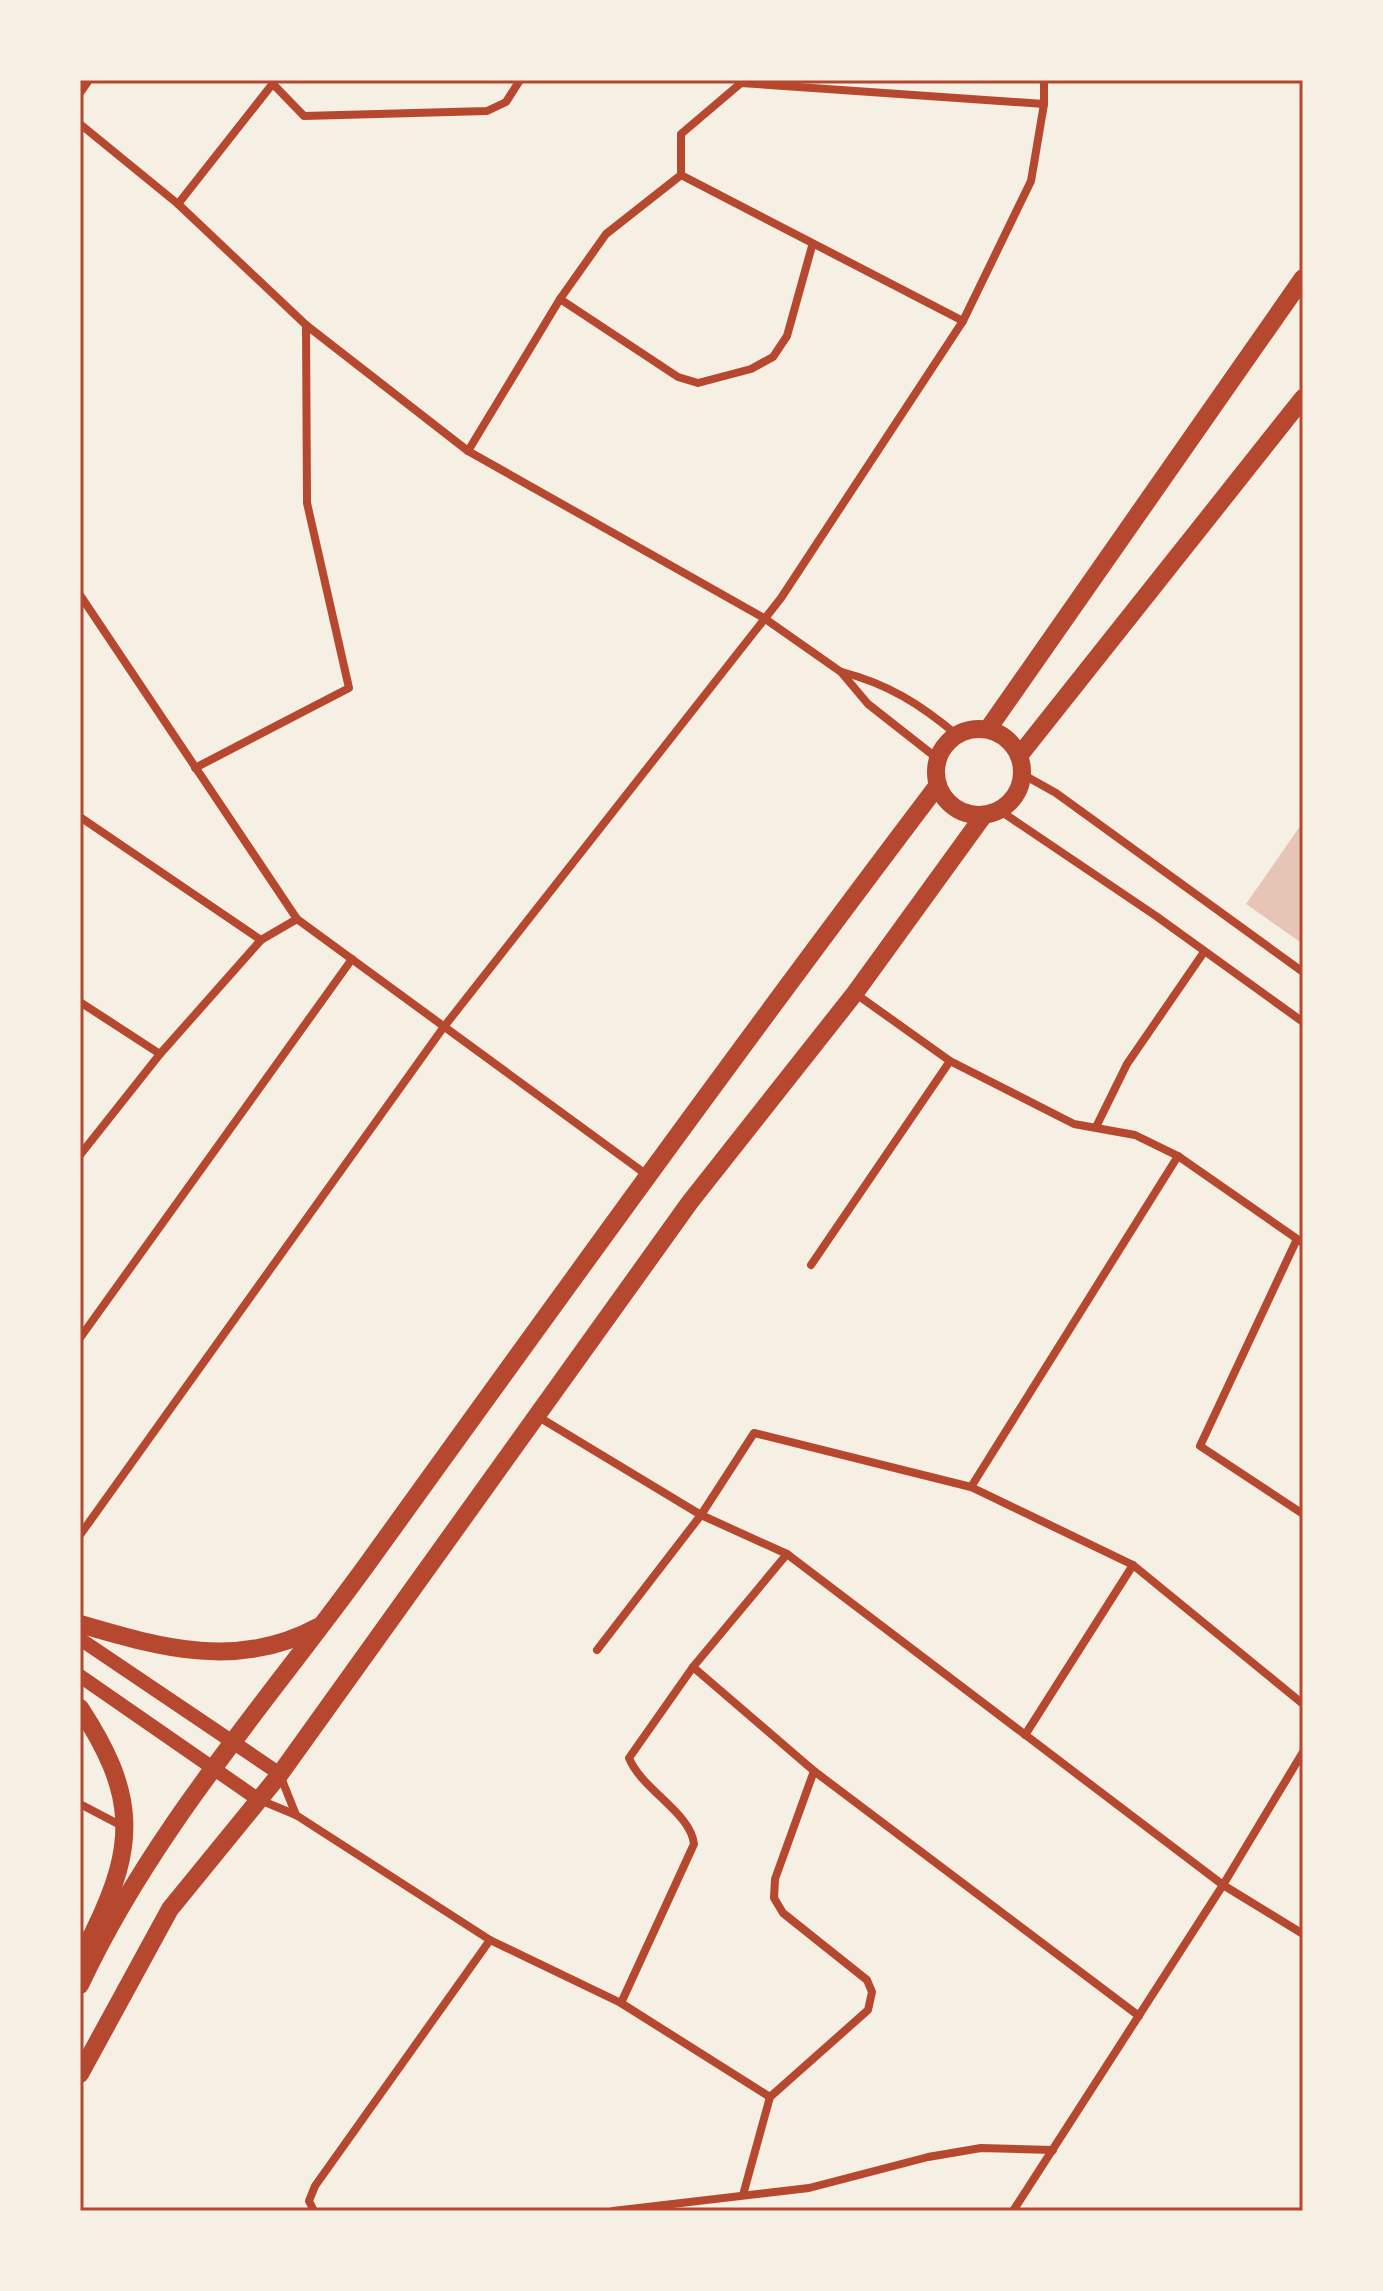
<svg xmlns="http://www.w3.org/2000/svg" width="1383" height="2291" font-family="Helvetica,sans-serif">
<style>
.building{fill:#e6c5b7}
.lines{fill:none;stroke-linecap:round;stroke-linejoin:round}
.minor{stroke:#b5482f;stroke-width:8}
.tertiary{stroke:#b5482f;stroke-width:14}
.primary{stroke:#b5482f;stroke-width:18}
.trunk{stroke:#b5482f;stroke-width:18}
.neatline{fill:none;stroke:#b5482f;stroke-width:3}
</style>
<rect width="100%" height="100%" fill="#f6efe4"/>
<path class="building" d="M1303,822V944L1246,904Z"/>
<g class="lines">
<g class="minor">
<path d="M273,84L304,116L487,111L506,102L520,80"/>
<path d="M80,93L89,80"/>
<path d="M80,124L178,204L306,325L468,451L764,618L841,672L868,704L938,759"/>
<path d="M178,204L274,82"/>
<path d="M560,299L606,234L681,175"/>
<path d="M963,321L681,175V134L741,83L1044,104"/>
<path d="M468,451L560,299L678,377L698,383L751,369L773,357L787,336L812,246"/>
<path d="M80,595L297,919L647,1175"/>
<path d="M842,672C888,684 920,704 957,735"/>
<path d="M195,768L349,688L307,503L306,325"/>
<path d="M1022,774L1056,793L1303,972"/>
<path d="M999,810L1156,916L1303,1022"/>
<path d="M80,817L261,940"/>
<path d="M80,1002L160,1054"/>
<path d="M950,1061L1074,1124L1135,1135L1178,1156L1303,1243"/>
<path d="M1096,1127L1127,1064L1204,952"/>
<path d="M80,1155L160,1054L261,940L297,919"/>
<path d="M1297,1239L1200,1446L1303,1514"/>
<path d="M811,1265L950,1061L856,994"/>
<path d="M80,1338L352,959"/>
<path d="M537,1416L701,1515L787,1554L1223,1885L1303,1934"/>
<path d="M971,1487L1178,1156"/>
<path d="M80,1535L443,1028L781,598L963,321L1031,181L1044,104V80"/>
<path d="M597,1650L701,1515L754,1433L971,1487L1133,1565L1303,1704"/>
<path d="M693,1667L814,1771L1139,2016"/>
<path d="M1025,1735L1133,1565"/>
<path d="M280,1775L296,1815"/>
<path d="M260,1800L296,1815L490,1940L621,2003L770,2097"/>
<path d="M80,1804L122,1826"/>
<path d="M621,2003L694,1844C691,1813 642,1790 629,1758L693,1667L787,1554"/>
<path d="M743,2195L770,2097L868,2010L872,1992L867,1980L783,1913L774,1898L775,1879L814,1771"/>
<path d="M314,2211L309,2201L315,2186L490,1940"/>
<path d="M613,2211L809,2188L928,2157L981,2148L1053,2150"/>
<path d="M1013,2211L1223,1885L1303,1752"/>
</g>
<g class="tertiary">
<path d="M80,1639L280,1774"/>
<path d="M80,1676L259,1800"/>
</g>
<g class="primary">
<path d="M80,1708C135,1792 138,1842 94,1931"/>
<path d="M80,1951L102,1922"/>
</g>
<g class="trunk">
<path d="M988,729L1303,278"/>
<circle cx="979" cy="772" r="43"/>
<path d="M1019,756L1303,398"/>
<path d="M80,1624C162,1648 239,1670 318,1627"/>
<path d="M80,1985C152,1830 269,1700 368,1563C556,1302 744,1041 938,785"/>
<path d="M80,2074L170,1909L280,1774L690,1202L855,993L984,815"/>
</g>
</g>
<rect width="1383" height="2291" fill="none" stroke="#f6efe4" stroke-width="164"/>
<rect x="82" y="82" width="1219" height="2127" class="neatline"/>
</svg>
